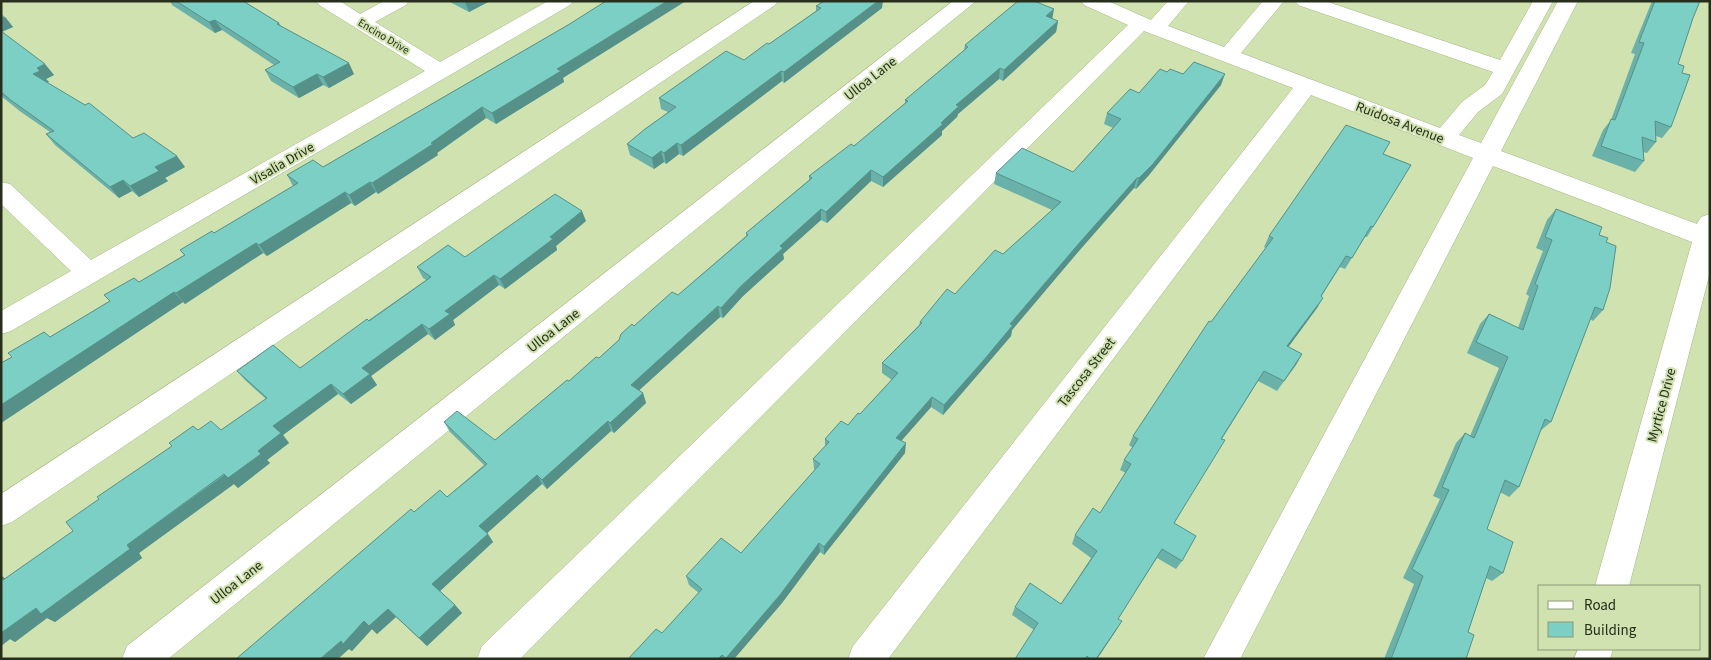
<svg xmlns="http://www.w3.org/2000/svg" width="1711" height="660" font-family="'Source Sans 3',sans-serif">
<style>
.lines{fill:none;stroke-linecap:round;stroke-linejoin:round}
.minor-casing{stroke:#a5b786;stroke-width:1}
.minor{fill:#fff;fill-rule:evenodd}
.wall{fill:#6ab2a9}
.shaded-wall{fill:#569189}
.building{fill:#7bcfc4;stroke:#569189}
.labels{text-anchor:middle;stroke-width:4;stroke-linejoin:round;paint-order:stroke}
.far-street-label{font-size:11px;fill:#272e1b;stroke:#cfe2b0}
.street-label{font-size:14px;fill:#272e1b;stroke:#cfe2b0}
</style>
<rect width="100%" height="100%" fill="#cfe2b0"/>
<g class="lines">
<g class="minor-casing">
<g id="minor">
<path d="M316,1H340L360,14L384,1H409L406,5L375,22L440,62L548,1H573L570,5L11,331L1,334V311L71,271L1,204V182L10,184L91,260L425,71L319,5Z"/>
<path d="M754,1H778L775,5L12,522L1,526V494Z"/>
<path d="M953,1H976L168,659H122L127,646Z"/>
<path d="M1081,1H1108L1151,20L1168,1H1189L1168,26L1224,47L1263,1H1284L1241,53L1440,128L1462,102L1485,85L1493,72L1298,5L1295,1H1325L1500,60L1533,1H1553L1502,94L1478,112L1459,135L1481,143L1558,1H1578L1501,151L1697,224L1701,217L1710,214V272L1629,586H1595L1692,242L1493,166L1240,659H1203L1473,158L1311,95L888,659H848L853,646L1293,88L1144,31L520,659H477L482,646L1128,25L1084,5Z"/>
<path d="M1578,649H1613L1610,659H1574Z"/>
</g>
</g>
<use href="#minor" class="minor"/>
</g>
<g class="wall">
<path d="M170,1H243L279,23L281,26L354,74L329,88L323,85L299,98L271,81L265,70L274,65L222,30L215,33L172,5Z"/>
<path d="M448,1H490L469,12Z"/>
<path d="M1652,1H1700L1693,18L1678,64L1682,73L1671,127L1662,138L1656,136V142L1647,153L1643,152L1644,161L1635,172L1592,156L1603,130L1611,120L1635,54L1631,53Z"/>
<path d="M816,6L882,8L784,83L782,81L683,156L679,154L666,164L664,162L654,169L630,155L627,144L668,112L661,109L659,98L744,60L769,44L816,11Z"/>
<path d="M1,14L5,17L13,27L2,32L54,75L46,79L49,82L47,83L133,138L185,167L165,178L168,181L139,197L132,191L119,198L55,145L46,134L50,132L21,112L1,96Z"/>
<path d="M1052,19L1058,21L1056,32L1003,81L999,79L958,114L957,117L942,131V135L883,187L871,181L827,223L821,220L783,254L784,259L743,296L723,318L720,317L639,390L643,393L646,403L614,433L611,431L547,489L542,484L487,533L493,542L440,591L455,605L462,613L427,646L396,617L377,634L372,629L352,651L349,649L414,512L447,497L484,465L450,432L444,422L495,440L599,358L634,326L678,295L746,236V233L809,180V176L854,146L905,103V100L964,50L965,45Z"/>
<path d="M568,25L563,78L564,82L496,124L486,118L437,153L438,155L378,194L376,192L355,206L351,203L267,256L263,253L185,304L183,302L1,423V363L50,337L110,301L184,255L180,250L214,233L293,186L287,175L323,167Z"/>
<path d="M1167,72L1183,74L1221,85L1149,175L1136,189L1134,188L1078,252L1012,330L1011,336L981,371L943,415L931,407L901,441L905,453L824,555L820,552L782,603L734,659H628L662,633L699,593L689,585L686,576L741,553L815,470L814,469L813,459L825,446V439L848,425L860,414L892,380L882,373V363L919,325L920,322L955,294L1003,254L1052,210L994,184L996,173L1073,172L1113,128L1104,124L1107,113L1139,93Z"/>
<path d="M1384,154L1411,165L1367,237H1365L1345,269L1340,267L1321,297L1317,308L1288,347L1302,354L1277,391L1258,381L1222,439L1174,524L1182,561L1176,569L1157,558L1118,619L1117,629L1097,659H1015L1034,630L1012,615L1015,607L1061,604L1091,558L1072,544L1075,535L1100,513L1126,473L1120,470L1124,460L1133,448L1129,445L1133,436L1211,322L1266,248L1264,247L1269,236Z"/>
<path d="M1556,209L1599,235L1606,242L1603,310L1593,321L1590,319L1551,422L1540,431L1519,487L1509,497L1500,492L1487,529L1503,573L1492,581L1486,578L1468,632L1466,659H1384L1414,584L1403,578L1440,499L1433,496L1456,443L1465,433L1470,436L1499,368L1467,353L1480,324L1489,314L1518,328L1529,296L1526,294L1543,251L1536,248L1547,220Z"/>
<path d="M586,221L556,246L557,250L505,289L499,285L453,320L455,325L435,340L428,334L371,376L377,385L351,404L338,394L283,435L289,443L267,460L270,463L238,488L234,484L139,553L142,558L55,622L47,618L15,642L10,639L1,646V576L6,579L73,531L198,430H221L266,399L246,381L237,371L300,368L426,280L423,278L417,267L465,257Z"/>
</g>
<g class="shaded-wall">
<path d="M466,1H490L469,12L465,2Z"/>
<path d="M667,1H686L563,78L564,82L496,124L492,113L557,69Z"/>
<path d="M878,1H883L882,8L784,83V72Z"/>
<path d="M1054,9L1052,20L1046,16Z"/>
<path d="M5,17L13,27L1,32V18Z"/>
<path d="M215,20L222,30L215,33L209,22Z"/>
<path d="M1058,21L1056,32L1003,81L1004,70Z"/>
<path d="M349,63L354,74L329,88L323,77Z"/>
<path d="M45,64L54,75L46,79L49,82L42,85L33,74L37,68Z"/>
<path d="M1000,68L999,79L958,114L957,117L942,131V135L883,187V177L956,105Z"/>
<path d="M781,71L782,81L683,156L681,145Z"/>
<path d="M317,74L323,85L299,98L293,87Z"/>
<path d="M1225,74L1221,85L1149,175L1136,189L1139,178Z"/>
<path d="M482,107L486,118L437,153L438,155L378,194L372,183Z"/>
<path d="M677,143L679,154L666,164L664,153Z"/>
<path d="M661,151L664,162L654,169L652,158Z"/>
<path d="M177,156L185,167L165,178L168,181L139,197L130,186L155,167Z"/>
<path d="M871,170V181L827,223L826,212Z"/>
<path d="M1137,178L1134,188L1078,252L1012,330L1011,336L981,371L943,415L944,405L1010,324L1081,241Z"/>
<path d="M123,180L132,191L119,198L110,187Z"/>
<path d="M370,182L376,192L355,206L349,195Z"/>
<path d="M345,192L351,203L267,256L259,245Z"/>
<path d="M821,209V220L783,254L784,259L743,296L723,318L721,308L780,246Z"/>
<path d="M582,211L586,221L556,246L557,250L505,289L500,279L550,237Z"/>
<path d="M256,243L263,253L185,304L176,293Z"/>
<path d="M494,275L499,285L453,320L455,325L435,340L429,329L445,311Z"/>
<path d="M174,292L183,302L1,423V405Z"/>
<path d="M1323,298L1317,308L1281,357L1287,346Z"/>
<path d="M718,306L720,317L634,395L631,385Z"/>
<path d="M422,324L428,334L371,376L377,385L351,404L343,394L362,368Z"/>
<path d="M1302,354L1296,365L1277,391L1284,381Z"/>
<path d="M331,384L338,394L283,435L289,443L267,460L270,463L238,488L234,484L139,553L142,558L55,622L47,618L15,642L10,639L1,646V633L127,545L258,451L273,426Z"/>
<path d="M643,393L646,403L614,433L610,423Z"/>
<path d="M932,397L931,407L896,447V438Z"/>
<path d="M608,421L611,431L547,489L542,480Z"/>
<path d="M906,443L905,453L824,555V547Z"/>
<path d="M537,475L542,484L485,535L479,526Z"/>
<path d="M488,534L493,542L439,592L432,584Z"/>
<path d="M819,543L820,552L782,603L734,659H726V658Z"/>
<path d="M1,576L3,577L18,589L1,578Z"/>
<path d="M455,605L462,613L427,646L419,638Z"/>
<path d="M388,609L396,617L377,634L372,629L352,651L349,649L338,659H320L364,621Z"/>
<path d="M1122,621L1117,629L1097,659H1096Z"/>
<path d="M722,655L723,659H718Z"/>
</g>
<g class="building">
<path d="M176,1H243L279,23L277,24L349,63L323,77L317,74L293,87L265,70L280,62L215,20L209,22Z"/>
<path d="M606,1H667L557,69L561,71L492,113L482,107L431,143L433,144L372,183L370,182L349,195L345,192L259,245L256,243L176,293L174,292L1,405V363L12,357L8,353L44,332L50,337L110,301L104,295L134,278L139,282L185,255L180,250L212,231L214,233L298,183L287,175L313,160L323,167L568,25Z"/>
<path d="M824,1H878L784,72L781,71L681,145L677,143L664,153L661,151L652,158L627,144L645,129L676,107L659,98L726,51L744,60L767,43L769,44L821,8L816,6Z"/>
<path d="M1018,1H1034L1054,9L1046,16L1058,21L1004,70L1000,68L956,105L959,106L941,123L943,124L883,177L871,170L826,212L821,209L780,246L783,248L741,286L721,308L718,306L631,385L643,393L610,423L608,421L542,480L537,475L479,526L488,534L432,584L455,605L419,638L388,609L369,626L364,621L343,644L341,641L320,659H236L411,509L414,512L440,490L447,497L487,464L444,422L457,411L495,440L567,380L569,381L596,357L599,358L619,340L621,334L632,324L634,326L672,292L678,295L748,235L746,233L812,178L809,176L851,144L854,146L908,101L905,100L968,47L965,45Z"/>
<path d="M1655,1H1700L1693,18L1678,64L1684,66L1682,73L1690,75L1671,127L1655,121L1656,142L1642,137L1644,161L1601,146L1611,119L1615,120L1644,43L1639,42Z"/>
<path d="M1,31L45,64L37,68L40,71L33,74L85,105L89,103L133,138L144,133L177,156L155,167L159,171L130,186L123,180L110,187L46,134L54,131L12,101L1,92Z"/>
<path d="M1194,62L1225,74L1153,164L1139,178H1137L1081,241L1010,324L1013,325L983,361L944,405L932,397L896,438L906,443L824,547L819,543L780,595L726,658L722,655L718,659H628L656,629L662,633L702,589L686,576L721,538L741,553L820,464L813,459L829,442L825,439L841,421L848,425L858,413L860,414L898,373L882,363L922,323L920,322L947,289L955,294L995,250L1003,254L1061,202L996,173L1022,148L1073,172L1121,119L1107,113L1130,89L1139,93L1160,69L1167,72L1170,69L1183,74Z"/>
<path d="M1346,125L1390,142L1383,154L1411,165L1373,227L1371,226L1352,258L1346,256L1321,296L1323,298L1287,346L1302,354L1284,381L1264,371L1221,439L1225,440L1174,523L1196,536L1182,561L1162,549L1118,619L1122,621L1096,659H1090L1087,656L1085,659H1015L1038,623L1015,607L1030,583L1061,604L1097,551L1075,535L1093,508L1100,513L1131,464L1124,460L1138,439L1133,436L1209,321L1211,322L1273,238L1269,236Z"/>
<path d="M555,194L582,211L550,237L553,239L500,279L494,275L445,311L450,314L429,329L422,324L362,368L370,374L343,394L331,384L273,426L281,433L258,451L261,454L228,478L224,474L127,545L130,549L41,614L36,608L1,633V578L3,580L73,531L66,522L99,499L97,497L172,446L169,443L193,426L198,430L211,421L221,430L267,398L237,371L273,345L300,368L367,319L369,321L431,277L417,267L448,245L465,257Z"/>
<path d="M1556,209L1602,227L1599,235L1608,238L1606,242L1616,246L1610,288L1603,310L1595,307L1551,422L1545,419L1519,487L1505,480L1487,529L1513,542L1503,573L1490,566L1468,632L1474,635L1466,659H1458L1456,658L1455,659H1391L1423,576L1412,569L1449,490L1442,487L1465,433L1474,438L1508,357L1476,342L1489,314L1523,330L1538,286L1535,284L1552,240L1545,237Z"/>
</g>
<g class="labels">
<g class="far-street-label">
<text transform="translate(384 36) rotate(31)" y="4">Encino Drive</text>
</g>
<g class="street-label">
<text transform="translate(870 78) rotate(-38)" y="5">Ulloa Lane</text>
<text transform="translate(1400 122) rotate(21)" y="5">Ruidosa Avenue</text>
<text transform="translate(282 163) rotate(-30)" y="5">Visalia Drive</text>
<text transform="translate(553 330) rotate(-38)" y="5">Ulloa Lane</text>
<text transform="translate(1086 372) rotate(-52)" y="5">Tascosa Street</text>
<text transform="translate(1661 405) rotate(-75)" y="5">Myrtice Drive</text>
<text transform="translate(236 582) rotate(-38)" y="5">Ulloa Lane</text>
</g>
</g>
<rect width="1711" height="660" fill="none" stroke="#272e1b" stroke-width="5"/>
<rect x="1538" y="585" width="162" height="65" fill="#cfe2b0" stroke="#8c9a74"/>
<rect x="1548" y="601" width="25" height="8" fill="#ffffff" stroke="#8c9a74"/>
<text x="1584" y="610" font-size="15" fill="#272e1b">Road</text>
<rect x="1548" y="622" width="25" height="15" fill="#7bcfc4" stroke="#8c9a74"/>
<text x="1584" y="635" font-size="15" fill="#272e1b">Building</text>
</svg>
